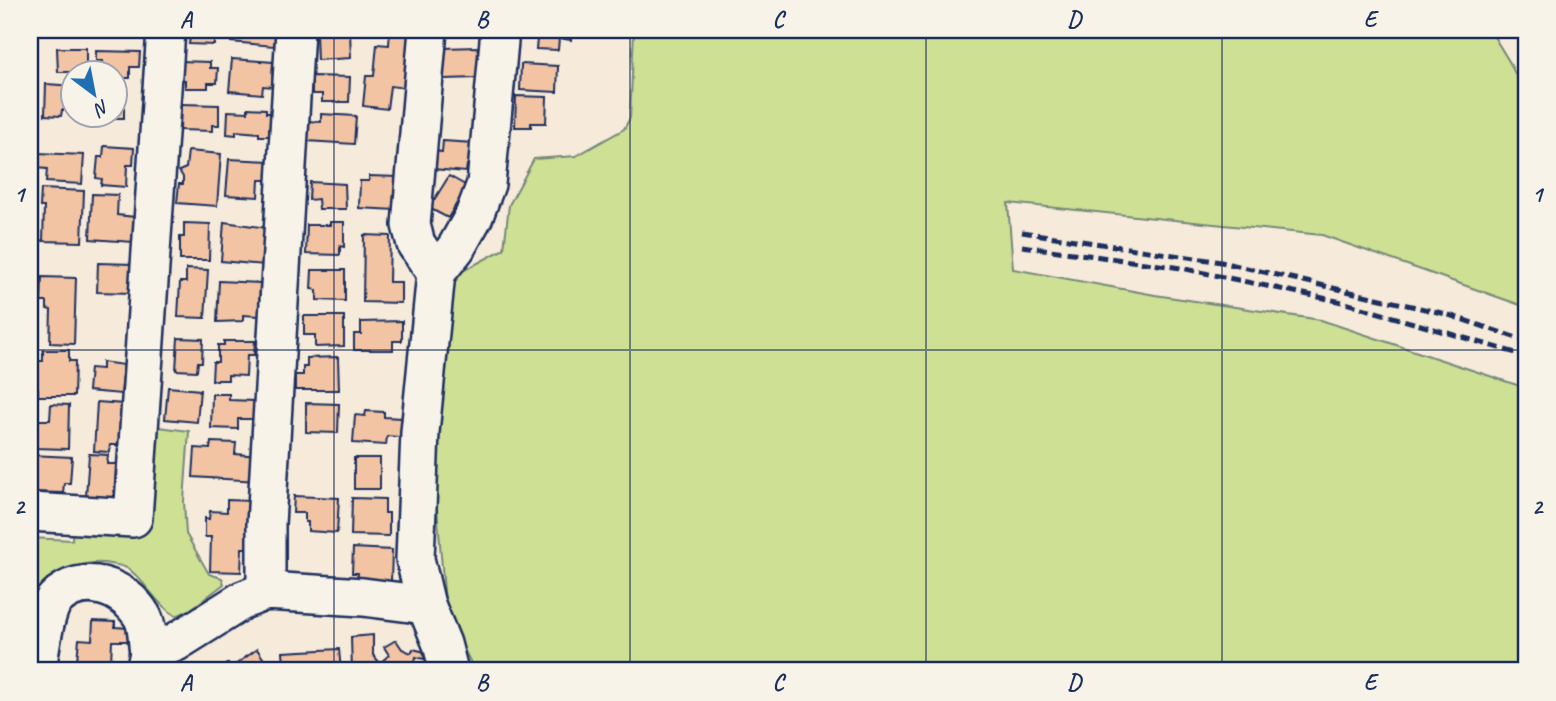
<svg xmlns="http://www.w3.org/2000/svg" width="1556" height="701" font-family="Caveat,sans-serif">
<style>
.green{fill:#cee094;stroke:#748879;stroke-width:2}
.building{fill:#f3c4a3;stroke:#1b2f5e;stroke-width:2}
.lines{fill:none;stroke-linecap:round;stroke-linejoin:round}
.minor-casing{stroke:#1b2f5e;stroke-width:42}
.minor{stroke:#f7f3e8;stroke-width:37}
.rail{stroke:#1b2f5e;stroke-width:5;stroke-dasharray:10 5;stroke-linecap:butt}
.grid{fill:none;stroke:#1b2f5e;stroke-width:2;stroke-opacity:0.55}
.neatline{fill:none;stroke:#1b2f5e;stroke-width:2.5}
.grid-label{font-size:23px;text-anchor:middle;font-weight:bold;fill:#1b2f5e}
</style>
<rect width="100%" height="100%" fill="#f6eada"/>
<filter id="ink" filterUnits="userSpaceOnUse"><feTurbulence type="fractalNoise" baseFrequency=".0143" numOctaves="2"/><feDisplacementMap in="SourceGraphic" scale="14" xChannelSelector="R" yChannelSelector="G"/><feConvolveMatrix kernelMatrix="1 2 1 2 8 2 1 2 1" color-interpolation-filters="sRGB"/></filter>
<g filter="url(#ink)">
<g class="green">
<path d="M634,30H1490L1510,63L1526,97V307L1322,235L1008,203L1013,269L1155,295L1321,320L1526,388V671H475L446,614L434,473L442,282L504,249L509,205L534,159L576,156L624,129L630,118Z"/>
<path d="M144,425L189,431L184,501L186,534L209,574L222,578L224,584L190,610L176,616C157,605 147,584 130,570C124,565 117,565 110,564C75,557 46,580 30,608V538L72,540L73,524L141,525Z"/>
</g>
<g class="building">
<path d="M179,30H221V40H214V45L189,44L190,37H179Z"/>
<path d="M232,30H276L274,46L231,42Z"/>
<path d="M390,30H411L406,88L390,86L387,109L363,106L366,76H374L377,44L389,45Z"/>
<path d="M538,30H572L571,40L559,38L558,50L536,49Z"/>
<path d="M350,31L351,58L317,60L316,33Z"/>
<path d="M478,47V78L444,79L443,48Z"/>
<path d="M57,48H86V72H58Z"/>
<path d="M96,51L140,52L139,67H130V78H116V74H102L103,61H96Z"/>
<path d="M232,59L273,62L272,87L263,86L262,94L229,91Z"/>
<path d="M179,61L210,62V68H218L217,83H208V88H185V80L178,81Z"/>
<path d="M521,64L558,66L557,92L520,90Z"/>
<path d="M312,76L350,77L349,102H322V94H312Z"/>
<path d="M46,84L74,86V110H62L61,116L45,115Z"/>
<path d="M116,93H124V118H91V116H116Z"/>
<path d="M516,96L547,97L546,123H531V127H515Z"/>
<path d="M181,104L219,105V125H212V131L180,130Z"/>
<path d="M248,108L266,109V113H271L269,136H259V133L236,131V135L227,134L228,111L248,112Z"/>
<path d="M321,114L356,116L354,144L307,141L308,121L321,122Z"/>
<path d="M443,141L473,143L471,165H467L466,172L433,169L435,151L442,152Z"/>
<path d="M104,146L134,148L133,165H127L126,187L101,185L102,179L96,178L98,157H103Z"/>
<path d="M188,151L221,154L217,206L177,203L179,184H183V177L179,171L186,168Z"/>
<path d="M37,153L84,155L82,184L46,182L47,169L36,168Z"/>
<path d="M229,159L269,161L268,180H259L258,197L226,195Z"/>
<path d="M369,176L398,177L396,210L359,208L360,181H369Z"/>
<path d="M449,176L467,186L448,218L429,208Z"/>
<path d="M310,182L345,184L346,209H319L318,199L309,200Z"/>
<path d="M41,189L84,191L82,242L43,241L44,207H40Z"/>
<path d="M92,194L118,195L117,215L135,217L134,242L90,239Z"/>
<path d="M224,222L268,228L265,265L221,261Z"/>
<path d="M330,222H344V247L340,246V255L306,254L307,225H330Z"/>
<path d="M184,223L210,224L209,260H180V237H184Z"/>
<path d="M364,235L390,236L389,282H401V303L363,302Z"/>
<path d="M98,263L133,264L132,293L97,292Z"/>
<path d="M186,269L208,270L205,318L178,317L180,282H186Z"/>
<path d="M312,270H345V301L317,300V290L311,289Z"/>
<path d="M42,277L76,278L74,344L50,343L51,310L47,309V302H41Z"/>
<path d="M219,281L260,283L259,316L243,315V321L217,322Z"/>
<path d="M304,316H344V346L315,347V335H304Z"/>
<path d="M402,321V341H393V350H354V334H361V322Z"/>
<path d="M178,338L203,339L202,362H198L197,371L176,370Z"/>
<path d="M224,341H255L254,355H247L246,376L228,375V380H212L213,362H218V345H224Z"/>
<path d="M43,350H69V361H75L74,396H38V389H30V361H43Z"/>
<path d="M338,357L339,390H295V375H303V367H307V358Z"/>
<path d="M102,362L124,365L121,394L88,391L90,368L102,369Z"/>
<path d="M168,387L200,390L197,422L165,419Z"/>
<path d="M212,394H229V400L255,401L254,419H238V429L211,428Z"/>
<path d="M97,402L124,404L122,445H110L109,452L94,451Z"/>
<path d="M306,403L339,404L338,433L306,432Z"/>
<path d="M51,404L69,405L68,449L34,448V440H30V420H50Z"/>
<path d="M366,411L384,412V417L402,418L400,437L387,436L386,445L353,443L355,415L365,416Z"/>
<path d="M211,442L236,443L235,454L260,456L258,481L193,477L195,448L210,449Z"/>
<path d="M89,454L108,455L107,464H116L114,498L86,496Z"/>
<path d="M30,455L72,457L70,483H64L63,493L30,492Z"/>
<rect x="354" y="458" width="26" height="31"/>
<path d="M294,496L339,498L337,533L308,531V522H305V513H293Z"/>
<path d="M352,498L385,499V513H389V536L351,535Z"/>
<path d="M227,500L254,501L249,548H242L241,572L210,571L211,537H205V518L209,519L210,511L227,512Z"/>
<path d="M353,548L392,550L391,581L357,579L358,573H352Z"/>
<path d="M93,621L115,622V627L129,628V641H112L111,661L77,660L79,639L92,640Z"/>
<path d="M373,635V655L380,663L389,655L384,647L396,640L402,649L411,653L413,649L425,652L424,659L416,657L413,671H352L351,637Z"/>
<path d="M257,649L269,667L263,671L219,670L228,663L231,668Z"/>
<path d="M339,649L341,671H289L288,664H284L283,652Z"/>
</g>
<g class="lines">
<g class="minor-casing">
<g id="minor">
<path d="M428,30L411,225L416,244L436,273"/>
<path d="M30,512L133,518L166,30"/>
<path d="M266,591V524L295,30"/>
<path d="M37,671C39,656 45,609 55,599C83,571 125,587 142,616C148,626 147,642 149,653"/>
<path d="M145,671L149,653L176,642L243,600L266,591L363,597L426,605"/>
<path d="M449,671L442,644L426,605L415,559L420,432L436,273L456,248L474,216L486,184L500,30"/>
</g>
</g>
<use href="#minor" class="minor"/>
<g class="rail">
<path d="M1022,232L1221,262L1446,314L1526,341"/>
<path d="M1022,246L1181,268L1342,302L1526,356"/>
</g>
</g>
</g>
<path class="grid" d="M334,30V671M630,30V671M926,30V671M1222,30V671M30,350H1526"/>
<rect width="1556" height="701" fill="none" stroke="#f7f3e8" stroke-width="77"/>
<g transform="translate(94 94) rotate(148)"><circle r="33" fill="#f7f3e8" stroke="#9fa5b1" stroke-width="2"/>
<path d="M0-5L12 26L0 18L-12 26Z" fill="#1f6fb2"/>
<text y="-10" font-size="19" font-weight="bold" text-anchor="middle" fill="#1b2f5e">N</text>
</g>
<rect x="38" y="38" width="1480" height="624" class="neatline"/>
<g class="grid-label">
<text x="186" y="27">A</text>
<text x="482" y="27">B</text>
<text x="778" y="27">C</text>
<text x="1074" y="27">D</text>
<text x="1370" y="27">E</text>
<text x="19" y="202">1</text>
<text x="1537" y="202">1</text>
<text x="19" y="514">2</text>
<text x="1537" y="514">2</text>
<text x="186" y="690">A</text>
<text x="482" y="690">B</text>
<text x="778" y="690">C</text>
<text x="1074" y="690">D</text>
<text x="1370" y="690">E</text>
</g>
</svg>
